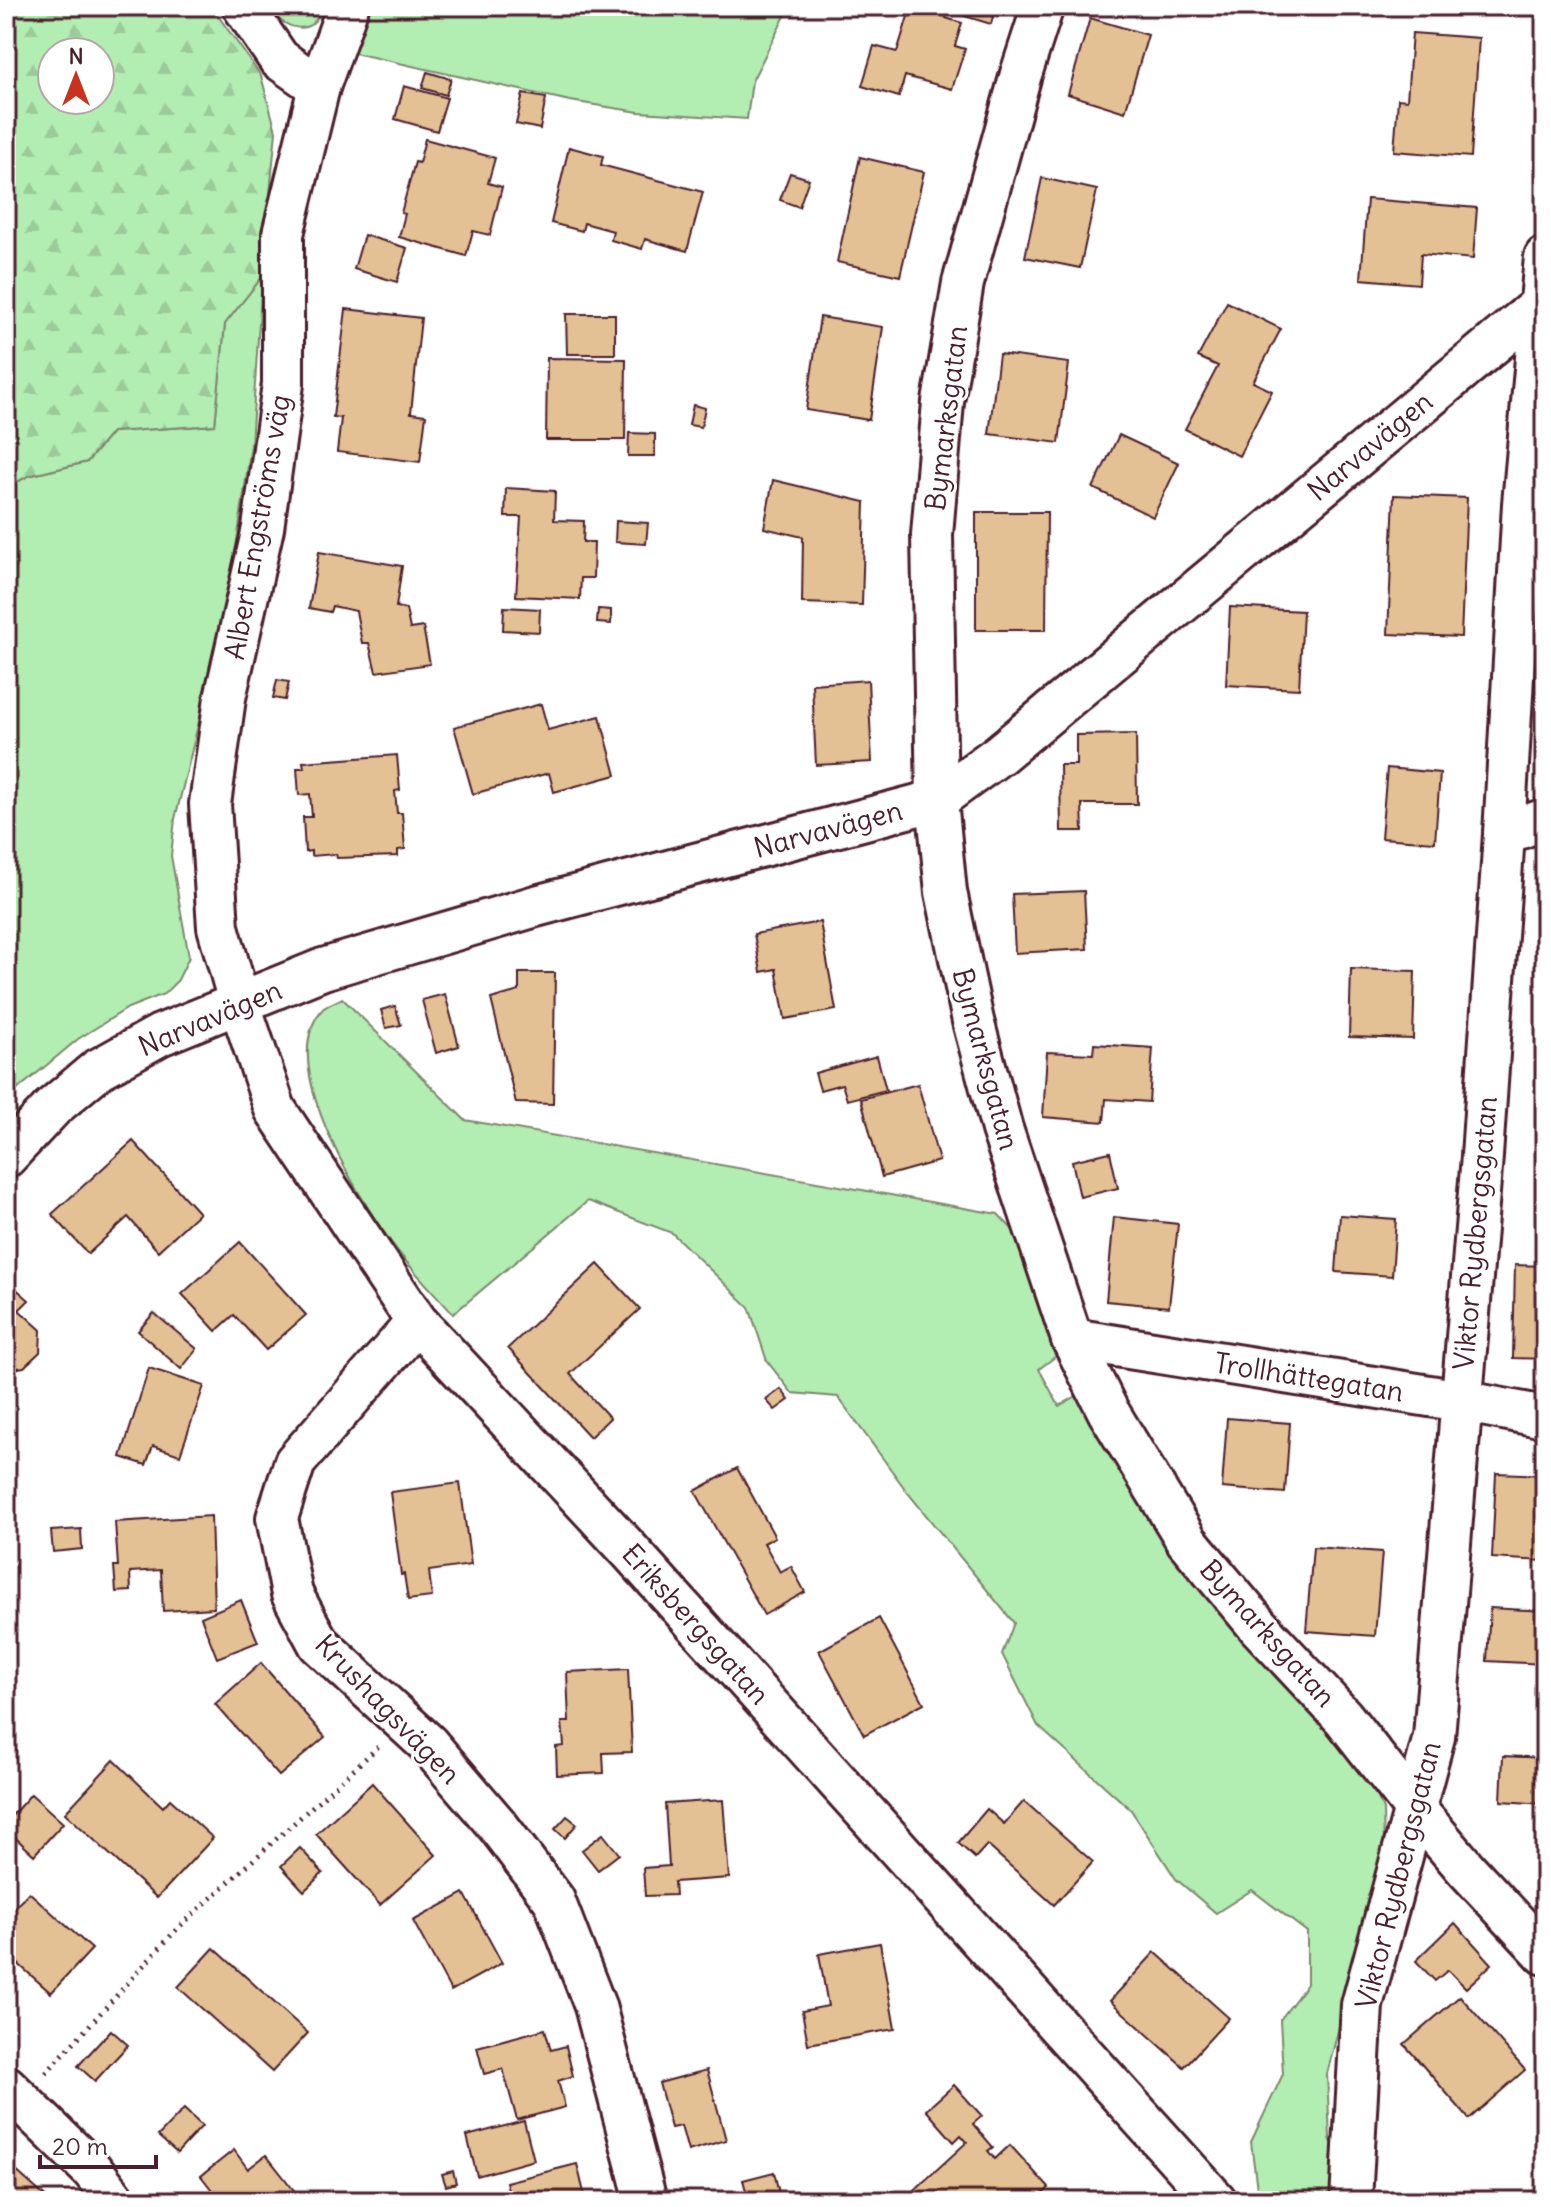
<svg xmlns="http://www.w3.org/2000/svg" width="1551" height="2207" font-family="Delius,sans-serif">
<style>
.green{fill:#b2edb2;stroke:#7e866e;stroke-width:2}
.forest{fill:url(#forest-firs);stroke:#7e866e;stroke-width:2;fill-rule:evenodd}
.building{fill:#e4c095;stroke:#4a1f2b;stroke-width:2}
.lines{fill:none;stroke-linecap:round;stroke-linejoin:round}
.minor-casing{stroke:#4a1f2b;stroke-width:46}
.path{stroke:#4a1f2b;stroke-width:5;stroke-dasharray:2 6;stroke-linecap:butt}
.minor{stroke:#fff;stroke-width:40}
.labels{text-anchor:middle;stroke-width:6;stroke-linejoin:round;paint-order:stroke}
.street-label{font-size:28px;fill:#4a1f2b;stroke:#fff}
</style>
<defs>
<pattern id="forest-firs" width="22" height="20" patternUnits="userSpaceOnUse" patternTransform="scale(2)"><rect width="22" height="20" fill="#b2edb2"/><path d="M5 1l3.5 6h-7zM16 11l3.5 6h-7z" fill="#9bcb99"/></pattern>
</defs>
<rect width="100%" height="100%" fill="#fff"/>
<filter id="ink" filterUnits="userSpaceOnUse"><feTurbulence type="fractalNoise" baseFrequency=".0125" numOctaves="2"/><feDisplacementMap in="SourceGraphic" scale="16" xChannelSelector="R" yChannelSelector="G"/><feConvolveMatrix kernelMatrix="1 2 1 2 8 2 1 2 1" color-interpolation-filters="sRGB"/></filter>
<g filter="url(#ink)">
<g class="green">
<path d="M266,6H322C313,41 282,28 266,6Z"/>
<path d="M367,6H790L752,81L747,119L639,112L570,101L354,53Z"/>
<path d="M262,277L251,445L238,535L218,644L175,819L171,856L189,957L178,980L164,994L128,1008L78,1039L6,1099V488L28,476L87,462L112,432L215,425L225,324Z"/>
<path d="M342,998L465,1120L998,1214L1015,1232L1063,1351L1039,1369L1059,1406L1082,1393L1369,1775L1383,1810L1384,1850L1327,2074L1330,2138L1345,2176V2201H1261L1258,2197L1251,2142L1283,2074L1280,2020L1307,1984V1932L1252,1890L1216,1913L1176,1879L1131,1810L1038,1726L1002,1654L1014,1623L908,1493L838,1397L792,1393L767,1361L749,1307L672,1233L588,1201L453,1314C437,1296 420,1278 404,1259C366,1212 274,1068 321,1011C325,1005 336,1002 342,998Z"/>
</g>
<path class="forest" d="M6,6H211L261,76L276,131L262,277L225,324L215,425L112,432L87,462L28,476L6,488ZM52,52H100V100H52Z"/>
<g class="building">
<path d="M903,6H996L991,24L948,11L946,18L962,23L955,46L965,49L952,89L905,76L899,97L862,86L874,46L897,52L909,13L902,10Z"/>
<path d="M1090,18L1148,35L1125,112L1068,94Z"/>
<path d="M1412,33L1479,38L1471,157L1394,151L1398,99L1407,100Z"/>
<path d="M427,72L451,79L446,95L422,88Z"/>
<path d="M404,86L447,98L437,131L395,119Z"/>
<path d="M523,94L546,98L540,129L516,124Z"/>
<path d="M425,139L495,158L488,183L502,187L490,235L473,231L466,256L399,237L405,214L401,213L415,162L419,163Z"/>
<path d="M569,147L603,156L601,165L703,192L687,251L645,239L642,249L611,240L613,231L584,223L582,231L551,223Z"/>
<path d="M860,157L924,172L900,276L837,262Z"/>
<path d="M790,173L809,179L799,207L780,200Z"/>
<path d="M1042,178L1097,190L1080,268L1025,257Z"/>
<path d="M1367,199L1477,208L1473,259L1421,254L1419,284L1361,279Z"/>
<path d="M364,235L407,248L397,282L354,269Z"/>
<path d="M1227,302L1281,329L1253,382L1272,391L1239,456L1185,429L1218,366L1198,357Z"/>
<path d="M346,309L421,318L411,413L426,415L420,462L337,452L341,418L333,417Z"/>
<path d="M566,314H615V354H567Z"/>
<path d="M820,317L883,327L869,420L806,410Z"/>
<path d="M999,354L1069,363L1059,443L989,434Z"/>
<path d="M547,358L626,359L625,440H546Z"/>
<path d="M693,405L705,408L701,427L689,425Z"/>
<path d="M629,433L655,434V456H628Z"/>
<path d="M1119,435L1179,463L1153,517L1093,488Z"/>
<path d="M773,480L865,502L862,605L802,603L803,537L764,528Z"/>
<path d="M506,488L555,491L554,520L584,521L583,542H594L593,578H581L580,599L516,596L521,517H505Z"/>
<path d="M1394,495L1467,498L1461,637L1388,634Z"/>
<path d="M976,512H1047L1046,630H976Z"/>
<path d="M616,521L648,523L646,544L615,542Z"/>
<path d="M319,552L402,566L396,607L406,609L410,629L423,627L430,664L376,672L369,643H362L356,611L332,606L330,612L309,608Z"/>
<path d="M504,607L540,609L539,632L503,630Z"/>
<path d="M1230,607L1303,611L1299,689L1226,685Z"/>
<path d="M598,609L611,610V624L597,623Z"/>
<path d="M277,680L289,682L285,700L273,698Z"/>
<path d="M868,680L872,762L816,765L812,684Z"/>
<path d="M541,704L548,730L600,716L616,775L554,792L549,773L473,794L454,727Z"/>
<path d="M1136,734L1137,804H1082L1083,831H1061L1060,765H1076V735Z"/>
<path d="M397,755L400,790L395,791L397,813H402L405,849L398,850V856L337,858L336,854L311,856V851L305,852L303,817H312L310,794L299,795L297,768H304L303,762Z"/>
<path d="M1387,768L1440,773L1435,842L1381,838Z"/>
<path d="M1084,891L1087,949L1015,953L1012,894Z"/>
<path d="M820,922L836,1010L785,1019L776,969L761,972L754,934Z"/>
<path d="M1351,969L1415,971L1413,1039L1349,1037Z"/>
<path d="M519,973H555L553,1104L516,1103L491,999L519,991Z"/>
<path d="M445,994L459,1046L436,1053L422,1000Z"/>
<path d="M395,1006L401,1025L386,1028L381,1010Z"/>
<path d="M1094,1044L1153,1048L1149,1102L1106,1099L1104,1122L1043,1117L1047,1052L1093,1054Z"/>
<path d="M877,1056L886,1090L847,1100L842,1084L820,1090L815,1073Z"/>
<path d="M918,1084L939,1161L882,1177L861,1099Z"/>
<path d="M1542,1085H1545V1169L1538,1168Z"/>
<path d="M133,1141L199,1213L158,1251L128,1217L88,1254L52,1214Z"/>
<path d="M1110,1152L1118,1188L1080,1197L1072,1161Z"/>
<path d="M1340,1215L1396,1219L1392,1276L1336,1272Z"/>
<path d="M1114,1217L1178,1224L1169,1307L1106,1301Z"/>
<path d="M240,1242L306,1315L266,1350L234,1315L216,1331L182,1294Z"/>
<path d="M598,1264L640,1309L570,1374L610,1418L590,1437L508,1348Z"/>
<path d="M1515,1265L1545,1266V1359L1513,1358Z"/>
<path d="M6,1280L29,1300L19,1310L41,1330L40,1352L24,1367L6,1370Z"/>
<path d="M154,1313L197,1349L181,1369L138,1331Z"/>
<path d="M149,1368L204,1386L180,1455L153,1446L146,1465L121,1457Z"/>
<path d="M781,1389L789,1400L775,1410L766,1400Z"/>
<path d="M1227,1418L1290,1423L1285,1493L1222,1488Z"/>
<path d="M737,1468L775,1537L764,1543L780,1572L791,1566L805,1592L764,1615L695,1491Z"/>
<path d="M1496,1473L1545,1475V1561L1492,1558Z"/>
<path d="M460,1483L471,1565L429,1571L432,1597L408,1600L404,1574L401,1575L390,1492Z"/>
<path d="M211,1516L214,1608L163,1611L161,1570L130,1572L131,1591L116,1592L114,1566H118L115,1522Z"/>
<path d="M6,1525L13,1527L6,1554Z"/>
<path d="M81,1529L82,1549L53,1552L51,1531Z"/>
<path d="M1313,1547L1382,1552L1375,1636L1306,1631Z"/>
<path d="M241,1600L258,1642L217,1658L201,1617Z"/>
<path d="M1490,1608L1545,1611V1664L1487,1661Z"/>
<path d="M879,1618L924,1703L864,1735L819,1651Z"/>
<path d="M261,1663L325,1737L279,1776L215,1704Z"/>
<path d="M628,1669L632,1752L603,1753L604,1773L557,1775L556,1747L564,1746L562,1722H569L567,1672Z"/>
<path d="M1503,1756L1545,1758V1804L1501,1801Z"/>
<path d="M114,1760L163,1807L170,1799L213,1838L157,1898L65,1813Z"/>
<path d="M372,1783L436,1855L380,1905L316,1834Z"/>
<path d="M31,1794L63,1823L34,1855L6,1829V1822Z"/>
<path d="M723,1800L729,1878L674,1882L675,1895L645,1896L643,1868L669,1866L665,1804Z"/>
<path d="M1024,1801L1093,1862L1054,1905L987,1845L975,1858L958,1843L987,1809L1004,1824Z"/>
<path d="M567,1816L577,1824L565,1838L555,1829Z"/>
<path d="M603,1834L619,1854L598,1870L582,1850Z"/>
<path d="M300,1848L323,1873L304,1891L281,1866Z"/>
<path d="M29,1892L92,1949L51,1993L6,1953V1917Z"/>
<path d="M464,1893L502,1963L451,1991L413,1921Z"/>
<path d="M1455,1923L1492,1964L1466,1988L1448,1970L1435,1981L1416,1961Z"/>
<path d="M880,1943L895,2029L808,2044L802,2011L828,2006L819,1954Z"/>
<path d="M214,1948L308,2033L272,2072L178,1987Z"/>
<path d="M1155,1952L1229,2018L1184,2067L1110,2001Z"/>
<path d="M1460,1996L1525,2070L1469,2119L1404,2044Z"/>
<path d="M545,2029L551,2050L566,2046L573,2076L558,2081L565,2107L517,2120L503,2069L484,2074L477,2047Z"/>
<path d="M111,2030L128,2045L95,2081L78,2066Z"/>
<path d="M707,2070L726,2140L688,2151L681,2126L671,2128L659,2083Z"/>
<path d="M954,2085L982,2116L973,2124L993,2147L988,2151L995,2159L1010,2145L1049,2188L1035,2201H913L908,2196L967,2142L961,2135L954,2142L926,2110Z"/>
<path d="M184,2109L202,2126L177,2153L158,2136Z"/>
<path d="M524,2121L534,2160L477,2176L467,2136Z"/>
<path d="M1545,2144V2162L1537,2150Z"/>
<path d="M234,2150L248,2169L266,2155L300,2198L296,2201H205L215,2194L201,2176Z"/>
<path d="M577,2164L586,2201H511L506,2182Z"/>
<path d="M14,2169L50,2201H6V2178Z"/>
<path d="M453,2171L456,2183L446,2186L442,2174Z"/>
<path d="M774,2172L779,2193L749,2201L743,2180Z"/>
</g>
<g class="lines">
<g class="minor-casing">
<g id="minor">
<path d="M243,6L279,59L319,87"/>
<path d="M348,6L319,87L283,234V384L263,528L225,698L210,804L218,927L240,1005L275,1109L417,1322L629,1550L1216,2201"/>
<path d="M1043,6L1021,74L963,283L943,402L932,535L937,800L946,892L973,1021L1002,1129L1072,1339L1108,1411L1187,1541L1258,1626L1343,1717L1415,1809L1467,1870L1545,1954"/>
<path d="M1504,834L1545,819"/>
<path d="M6,1157L53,1107L97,1070L160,1035L323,969L536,906L937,800L1000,754L1545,301"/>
<path d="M417,1322L295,1462L277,1518L292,1594L319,1644L428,1744L498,1826L554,1900L595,2006L646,2201"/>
<path d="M1072,1339L1461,1401L1545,1417"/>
<path d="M6,2086L92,2170L116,2201"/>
<path d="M1351,2201L1362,2005L1434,1737L1482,1156L1504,834L1523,504L1545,257"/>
</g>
</g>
<path class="path" d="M46,2073L177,1929L378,1747"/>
<use href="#minor" class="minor"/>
</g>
</g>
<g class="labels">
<g class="street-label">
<text transform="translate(946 418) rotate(-83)" y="10">Bymarksgatan</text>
<text transform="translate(1370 446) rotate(-40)" y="10">Narvavägen</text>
<text transform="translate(257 527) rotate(-80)" y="10">Albert Engströms väg</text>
<text transform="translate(828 829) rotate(-15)" y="10">Narvavägen</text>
<text transform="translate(210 1018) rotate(-23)" y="10">Narvavägen</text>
<text transform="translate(986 1059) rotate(75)" y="10">Bymarksgatan</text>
<text transform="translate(1475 1233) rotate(-85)" y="10">Viktor Rydbergsgatan</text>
<text transform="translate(1309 1377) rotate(9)" y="10">Trollhättegatan</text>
<text transform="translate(696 1624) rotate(48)" y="10">Eriksbergsgatan</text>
<text transform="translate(1268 1633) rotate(48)" y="10">Bymarksgatan</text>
<text transform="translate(388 1709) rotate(46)" y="10">Krushagsvägen</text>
<text transform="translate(1398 1875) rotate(-76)" y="10">Viktor Rydbergsgatan</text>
</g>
</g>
<rect width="1551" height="2207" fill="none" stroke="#fff" stroke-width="32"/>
<rect x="16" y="16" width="1519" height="2175" fill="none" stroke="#4a1f2b" stroke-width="3" filter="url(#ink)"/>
<g transform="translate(76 76)"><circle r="38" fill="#ffffff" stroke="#b7a5aa" stroke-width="2"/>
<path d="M0-6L14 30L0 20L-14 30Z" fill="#c8321e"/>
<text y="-12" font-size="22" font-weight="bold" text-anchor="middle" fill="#4a1f2b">N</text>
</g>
<path d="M40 2155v12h116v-12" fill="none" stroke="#4a1f2b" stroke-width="4"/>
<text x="52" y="2155" font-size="24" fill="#4a1f2b" stroke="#ffffff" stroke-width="6" paint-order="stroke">20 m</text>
</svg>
